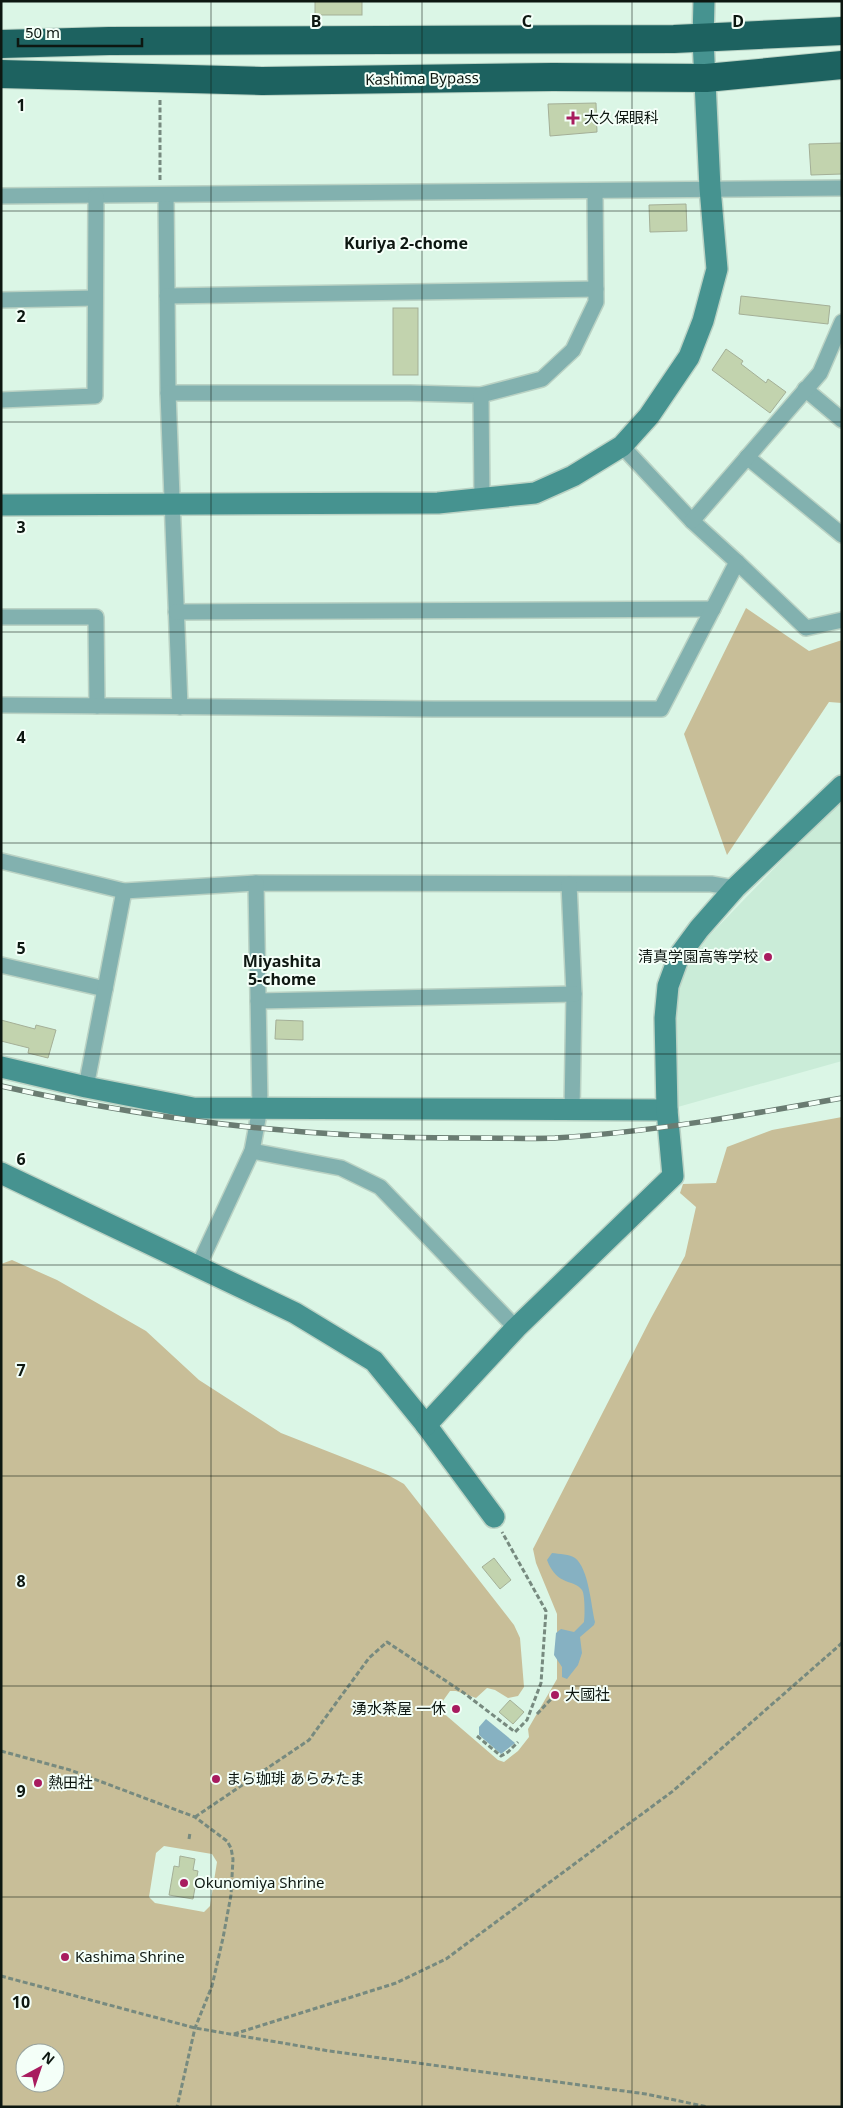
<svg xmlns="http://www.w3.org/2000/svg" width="843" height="2108" font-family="'Noto Sans','Noto Sans JP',sans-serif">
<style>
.built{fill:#caecd8}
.forest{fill:#c8be98;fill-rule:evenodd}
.water{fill:#86b1c2}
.building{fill:#c2d3ae;stroke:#a4af97}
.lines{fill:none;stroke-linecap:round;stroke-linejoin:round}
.street-casing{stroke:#bad2c4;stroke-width:18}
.secondary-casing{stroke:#bad2c4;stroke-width:24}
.highway-casing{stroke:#bad2c4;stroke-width:30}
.path{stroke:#778a7f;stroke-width:3;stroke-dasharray:5 2.5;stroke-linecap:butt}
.street{stroke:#82b1af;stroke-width:15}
.secondary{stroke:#469390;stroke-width:21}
.highway{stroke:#1d6260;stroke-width:28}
.rail-casing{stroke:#6a7c72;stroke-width:5.5}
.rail{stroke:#f4fff8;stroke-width:4;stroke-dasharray:11;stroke-linecap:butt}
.grid{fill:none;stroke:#0d1711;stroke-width:1;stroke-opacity:0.55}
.poi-dot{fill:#a81c5f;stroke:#f4fff8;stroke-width:2}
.labels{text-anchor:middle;stroke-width:4;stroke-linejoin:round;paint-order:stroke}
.street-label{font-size:15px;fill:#0d1711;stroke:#f4fff8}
.poi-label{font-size:15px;fill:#0d1711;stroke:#f4fff8;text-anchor:start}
.neighbourhood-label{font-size:16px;font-weight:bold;fill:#0d1711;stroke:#f4fff8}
.grid-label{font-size:16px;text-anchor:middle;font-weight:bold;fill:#0d1711;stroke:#f4fff8;stroke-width:4;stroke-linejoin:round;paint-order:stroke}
</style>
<rect width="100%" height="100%" fill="#dbf6e6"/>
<path class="built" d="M842,798V1061L667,1110L662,1028L683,975L707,938Z"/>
<g class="forest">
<path d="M746,608L809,651L842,640V703L829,702L727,855L684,734Z"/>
<path d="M842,1117V2107H1V1264L12,1260L57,1280L146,1331L199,1380L281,1433L388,1475L404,1484L514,1625L520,1638L524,1687L518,1696L508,1698L495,1690L487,1688L476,1698L456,1691H450L440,1705L441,1711L498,1760L504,1762L518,1751L529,1737L528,1729L557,1679V1614L536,1563L533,1549L651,1318L685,1256L696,1207L680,1193L683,1184L716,1183L727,1147L772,1130ZM164,1846L212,1854L217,1862L210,1906L204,1912L155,1903L149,1897L156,1853ZM25,2053H55V2083H25Z"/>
</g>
<g class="water">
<path d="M552,1553C559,1554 570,1554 575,1558C589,1569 591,1606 595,1622L594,1625L580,1637L582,1653L578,1665L567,1679L562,1677V1667L554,1655L556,1633L561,1629L574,1632L584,1622C585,1617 585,1594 582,1590C575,1579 557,1587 547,1560Z"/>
<path d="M486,1719L515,1743L501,1754L479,1735V1727Z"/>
</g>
<g class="building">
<rect x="315" y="1" width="47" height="14"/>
<path d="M596,103L597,132L550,136L548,104Z"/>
<path d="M842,143V174L811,175L809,144Z"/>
<path d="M686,204L687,231L650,232L649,205Z"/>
<path d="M741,296L830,306L828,324L739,314Z"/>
<rect x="393" y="308" width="25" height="67"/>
<path d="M726,349L743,361L741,364L766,383L768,379L786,392L770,413L712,370Z"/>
<path d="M1,1020L35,1029L36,1025L56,1030L48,1058L28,1053L29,1048L1,1041Z"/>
<path d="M276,1020L303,1021V1040L275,1039Z"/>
<path d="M494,1558L511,1580L500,1589L482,1567Z"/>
<path d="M510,1700L524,1712L513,1724L499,1712Z"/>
<path d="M180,1856L195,1859L193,1870L198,1871L193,1899L169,1895L174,1866L179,1867Z"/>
</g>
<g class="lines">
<g class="street-casing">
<g id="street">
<path d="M166,195L168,393L180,707"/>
<path d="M1,196L842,188"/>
<path d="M167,296L596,289"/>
<path d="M1,300L95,298"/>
<path d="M805,389L842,420"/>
<path d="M168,393H410L481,395L542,379L573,350L596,302L595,191"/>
<path d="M481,395L482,499"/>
<path d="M1,400L95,396L96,196"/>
<path d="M622,446L692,521L737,562L806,628L842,620"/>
<path d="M747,457L842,535"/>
<path d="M692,521L820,373L842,322"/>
<path d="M176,612L713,609"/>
<path d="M1,617H96L97,706"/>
<path d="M1,705L433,709H661L737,562"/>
<path d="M1,861L124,891L256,883L711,884L735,888"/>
<path d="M569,884L574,994L572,1111"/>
<path d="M1,965L105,989"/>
<path d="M258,1001L574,994"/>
<path d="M86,1087L124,891"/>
<path d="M252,1151L341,1168L380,1187L516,1328"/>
<path d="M198,1267L252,1151L260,1108L256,883"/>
</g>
</g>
<g class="secondary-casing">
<g id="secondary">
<path d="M1,505L438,503L535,493L573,476L622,446L649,416L689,357L703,321L717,269L710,188L703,39L704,1"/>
<path d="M1,1067L86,1087L193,1108L667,1110"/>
<path d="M1,1173L295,1313L374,1361L426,1425L494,1517"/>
<path d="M426,1425L516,1328L673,1176L667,1110L665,1018L668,986L679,956L699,929L735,888L842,786"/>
</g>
</g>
<g class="highway-casing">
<g id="highway">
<path d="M1,44L109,41L674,39L842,31"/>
<path d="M1,74L262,81L553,77L706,78L842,65"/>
</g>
</g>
<g class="path">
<path d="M160,180V98"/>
<path d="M537,1714L553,1697"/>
<path d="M477,1736L501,1756L508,1752L518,1742"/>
<path d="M1,1751L70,1770L195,1817L227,1841L231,1848L233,1859L231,1895L223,1938L212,1986L195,2028L177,2107"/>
<path d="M195,1817L309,1740L369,1658L387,1642L464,1693L515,1732L527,1720L541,1683L546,1611L502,1532"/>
<path d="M189,1839L190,1833"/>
<path d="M1,1976L195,2028L329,2051L646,2094L708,2107"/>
<path d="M234,2034L396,1983L446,1959L673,1791L842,1643"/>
</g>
<use href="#street" class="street"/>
<use href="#secondary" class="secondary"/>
<use href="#highway" class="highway"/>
<g class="rail-casing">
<path id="rail" d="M1,1086C156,1121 315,1139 474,1138C501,1138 528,1139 555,1138C652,1132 747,1115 842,1098"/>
</g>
<use href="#rail" class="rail"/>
</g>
<path class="grid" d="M211,1V2107M422,1V2107M632,1V2107M1,211H842M1,422H842M1,632H842M1,843H842M1,1054H842M1,1265H842M1,1476H842M1,1686H842M1,1897H842"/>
<g class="poi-dot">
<path d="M570.5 110.5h5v5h5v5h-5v5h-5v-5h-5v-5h5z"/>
<circle cx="768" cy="957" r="5"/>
<circle cx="555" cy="1695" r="5"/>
<circle cx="456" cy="1709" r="5"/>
<circle cx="216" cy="1779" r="5"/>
<circle cx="38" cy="1783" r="5"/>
<circle cx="184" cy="1883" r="5"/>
<circle cx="65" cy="1957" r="5"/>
</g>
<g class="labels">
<g class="street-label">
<text transform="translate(422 79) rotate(-1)" y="5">Kashima Bypass</text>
</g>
<g class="poi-label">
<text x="584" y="123">大久保眼科</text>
<text x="758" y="962" text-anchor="end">清真学園高等学校</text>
<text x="565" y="1700">大國社</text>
<text x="446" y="1714" text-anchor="end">湧水茶屋 一休</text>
<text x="226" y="1784">まら珈琲 あらみたま</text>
<text x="48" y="1788">熱田社</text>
<text x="194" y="1888">Okunomiya Shrine</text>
<text x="75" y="1962">Kashima Shrine</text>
</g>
<g class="neighbourhood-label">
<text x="406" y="249">Kuriya 2-chome</text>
<text x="282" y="967">Miyashita<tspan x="282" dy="18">5-chome</tspan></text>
</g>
</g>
<g class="grid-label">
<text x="316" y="27">B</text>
<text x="527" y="27">C</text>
<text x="738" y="27">D</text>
<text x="21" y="111">1</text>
<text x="21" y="322">2</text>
<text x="21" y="533">3</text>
<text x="21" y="743">4</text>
<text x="21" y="954">5</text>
<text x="21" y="1165">6</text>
<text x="21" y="1376">7</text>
<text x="21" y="1587">8</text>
<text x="21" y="1797">9</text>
<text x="21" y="2008">10</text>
</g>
<rect width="843" height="2108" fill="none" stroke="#0d1711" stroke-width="5"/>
<g transform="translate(40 2068) rotate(40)"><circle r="24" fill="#f4fff8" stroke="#98a29c"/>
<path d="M0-4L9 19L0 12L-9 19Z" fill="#a81c5f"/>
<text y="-8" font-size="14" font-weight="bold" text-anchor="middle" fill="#0d1711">N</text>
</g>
<path d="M18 38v8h124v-8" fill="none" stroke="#0d1711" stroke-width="2.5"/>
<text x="25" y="38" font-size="15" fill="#0d1711" stroke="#f4fff8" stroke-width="4" paint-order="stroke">50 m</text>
</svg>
